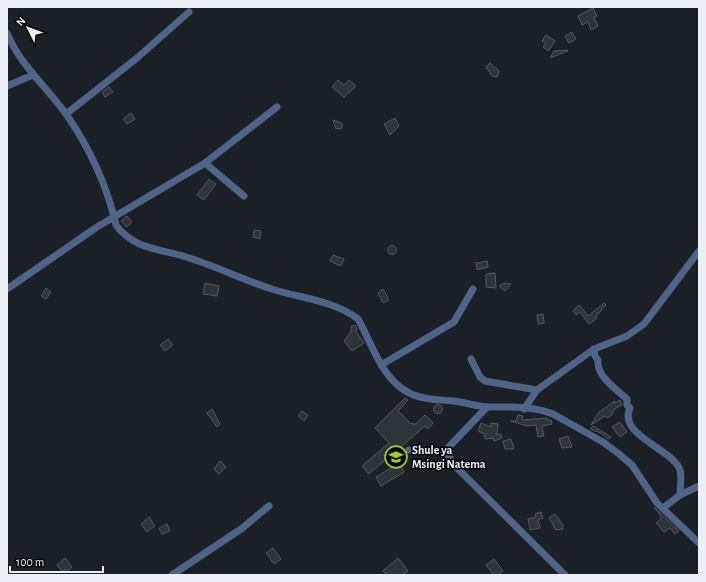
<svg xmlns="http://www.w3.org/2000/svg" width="706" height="582" font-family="'Alegreya Sans',sans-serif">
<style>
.building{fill:#2f333a;stroke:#545960}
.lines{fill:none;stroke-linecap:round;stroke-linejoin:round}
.street{stroke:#4e6589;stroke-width:7}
.labels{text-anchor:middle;stroke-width:3.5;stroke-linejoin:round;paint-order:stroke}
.poi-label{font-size:12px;font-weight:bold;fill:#eceff3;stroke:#07090c;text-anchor:start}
</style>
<rect width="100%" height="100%" fill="#1b1f26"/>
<g class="building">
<path d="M593,8L597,16L594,17L598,26L591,30L588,22L582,25L578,16Z"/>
<path d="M572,32L576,39L569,43L565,36Z"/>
<path d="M546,35L555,41L548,51L543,47L546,43L542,41Z"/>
<path d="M567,50L568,51L550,58L554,51Z"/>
<path d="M490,63L499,71L497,77L492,76L486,67Z"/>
<path d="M338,80L344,85L349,80L356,86L344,97L332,87Z"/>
<path d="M109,87L113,92L105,97L102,92Z"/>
<path d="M131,113L135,119L127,124L123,119Z"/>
<path d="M395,118L399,126L390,135L384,124Z"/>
<path d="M333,120L342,123V128L336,129Z"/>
<path d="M209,179L216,184L204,200L197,195Z"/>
<path d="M127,216L132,222L126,227L121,221Z"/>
<path d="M254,230L261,231L260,239L253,237Z"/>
<circle cx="392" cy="250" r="4.5"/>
<path d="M333,255L344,259L341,266L330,261Z"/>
<path d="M487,261L488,267L477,270L476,263Z"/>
<path d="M495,273L496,288L486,287V274Z"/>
<path d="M205,283L219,286L217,296L203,294Z"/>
<path d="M504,283L511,284L505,291L499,286Z"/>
<path d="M46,288L51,292L46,299L41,296Z"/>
<path d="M383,289L389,300L383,303L378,293Z"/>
<path d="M604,303L606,305L596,316L597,318L589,324L580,312L576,315L573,311L579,305L588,316Z"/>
<path d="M543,314L544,323L538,324L537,315Z"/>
<path d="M355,325L357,329L356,332L364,343L352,351L344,341L351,332V326Z"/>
<path d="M168,339L173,345L165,351L160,345Z"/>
<path d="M405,398L408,400L398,411L411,424L413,423L414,425L425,415L433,423L428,429L425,426L369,474L362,466L389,443L375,428Z"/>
<path d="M620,400L622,405L614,409L615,410L612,412L613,414L607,418L605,416L591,425L599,412L615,401V403Z"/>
<circle cx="438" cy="409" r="4.5"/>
<path d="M212,409L220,424L217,427L207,413Z"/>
<path d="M302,411L308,415L304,421L298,416Z"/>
<path d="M518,415L523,416L522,420L547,418V420H551L552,424L542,426L544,436L538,437L536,425L527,426L511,421H516Z"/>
<path d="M620,422L627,432L620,437L612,427Z"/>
<path d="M481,423L491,427V423L498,424L497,435L501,434L502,438L494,441L493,438L485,439L484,434L478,431Z"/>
<path d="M593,426L602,431L611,437L608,439L601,433L590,429Z"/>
<path d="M568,436L572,447L562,448L559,439Z"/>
<path d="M511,439L514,449H505L503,441Z"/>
<path d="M220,461L226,467L219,474L214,469Z"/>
<path d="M399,463L404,472L381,486L376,477Z"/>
<path d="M654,507L679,531L675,534L670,528L664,532L656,523L661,519L660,517L661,516Z"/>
<path d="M541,512L543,518L538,520L540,528L530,530L528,519L536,517L535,514Z"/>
<path d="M555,514L563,525V529L556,530L549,518Z"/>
<path d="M149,517L155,526L147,532L141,524Z"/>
<path d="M167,524L170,531L162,534L159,528Z"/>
<path d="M273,548L281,559L274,564L266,553Z"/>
<path d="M65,558L72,567L67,572L65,569L62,571L57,565Z"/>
<path d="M398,558L408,571L403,575H387L383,571Z"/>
<path d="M494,559L503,571L498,575H494L486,565Z"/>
</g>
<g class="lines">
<g class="street">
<path d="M7,33C20,65 46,86 66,114C89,147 107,186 116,225C133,249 160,249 186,257C216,266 245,281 275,290C301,298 335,301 358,319C374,347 384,388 420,397C431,400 442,400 453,401C465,402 477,407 489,407C510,407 534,406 553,414L603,442L619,454L632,465L657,503L699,543"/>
<path d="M7,86L33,75"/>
<path d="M66,114L137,58L189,12"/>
<path d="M205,163L244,196"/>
<path d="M7,289L97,227L205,163L277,107"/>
<path d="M594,349L595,356L598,360C596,376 616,389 627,399V405L630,408C617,435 673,449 680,470C682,476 680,487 680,495"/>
<path d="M471,359L480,377L485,381L537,390"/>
<path d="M381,365L454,322L473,289"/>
<path d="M524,409L537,390L594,349L627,336L644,324L699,251"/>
<path d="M409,450L433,452L445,451L487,407"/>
<path d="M445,451L457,468L565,575"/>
<path d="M663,508L680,495L699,486"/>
<path d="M172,575L241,529L269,506"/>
</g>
</g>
<defs>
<g id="school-ring" transform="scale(1.15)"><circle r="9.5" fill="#07090c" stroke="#a3c927" stroke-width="1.5"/><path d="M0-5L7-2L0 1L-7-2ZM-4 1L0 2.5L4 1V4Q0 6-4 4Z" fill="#a3c927"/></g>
</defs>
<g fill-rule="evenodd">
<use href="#school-ring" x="396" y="457"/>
</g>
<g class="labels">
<g class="poi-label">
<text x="412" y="454">Shule ya<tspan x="412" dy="14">Msingi Natema</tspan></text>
</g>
</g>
<rect width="706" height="582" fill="none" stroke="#eceff3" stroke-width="16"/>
<g transform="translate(28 28) rotate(312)" stroke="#07090c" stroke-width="3" paint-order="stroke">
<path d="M0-3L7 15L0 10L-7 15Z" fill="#eceff3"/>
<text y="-6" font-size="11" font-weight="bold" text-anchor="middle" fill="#eceff3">N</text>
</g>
<path d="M10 566v6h93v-6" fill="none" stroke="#eceff3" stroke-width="2"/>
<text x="16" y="566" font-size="12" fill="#eceff3" stroke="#07090c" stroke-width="3" paint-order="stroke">100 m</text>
</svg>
